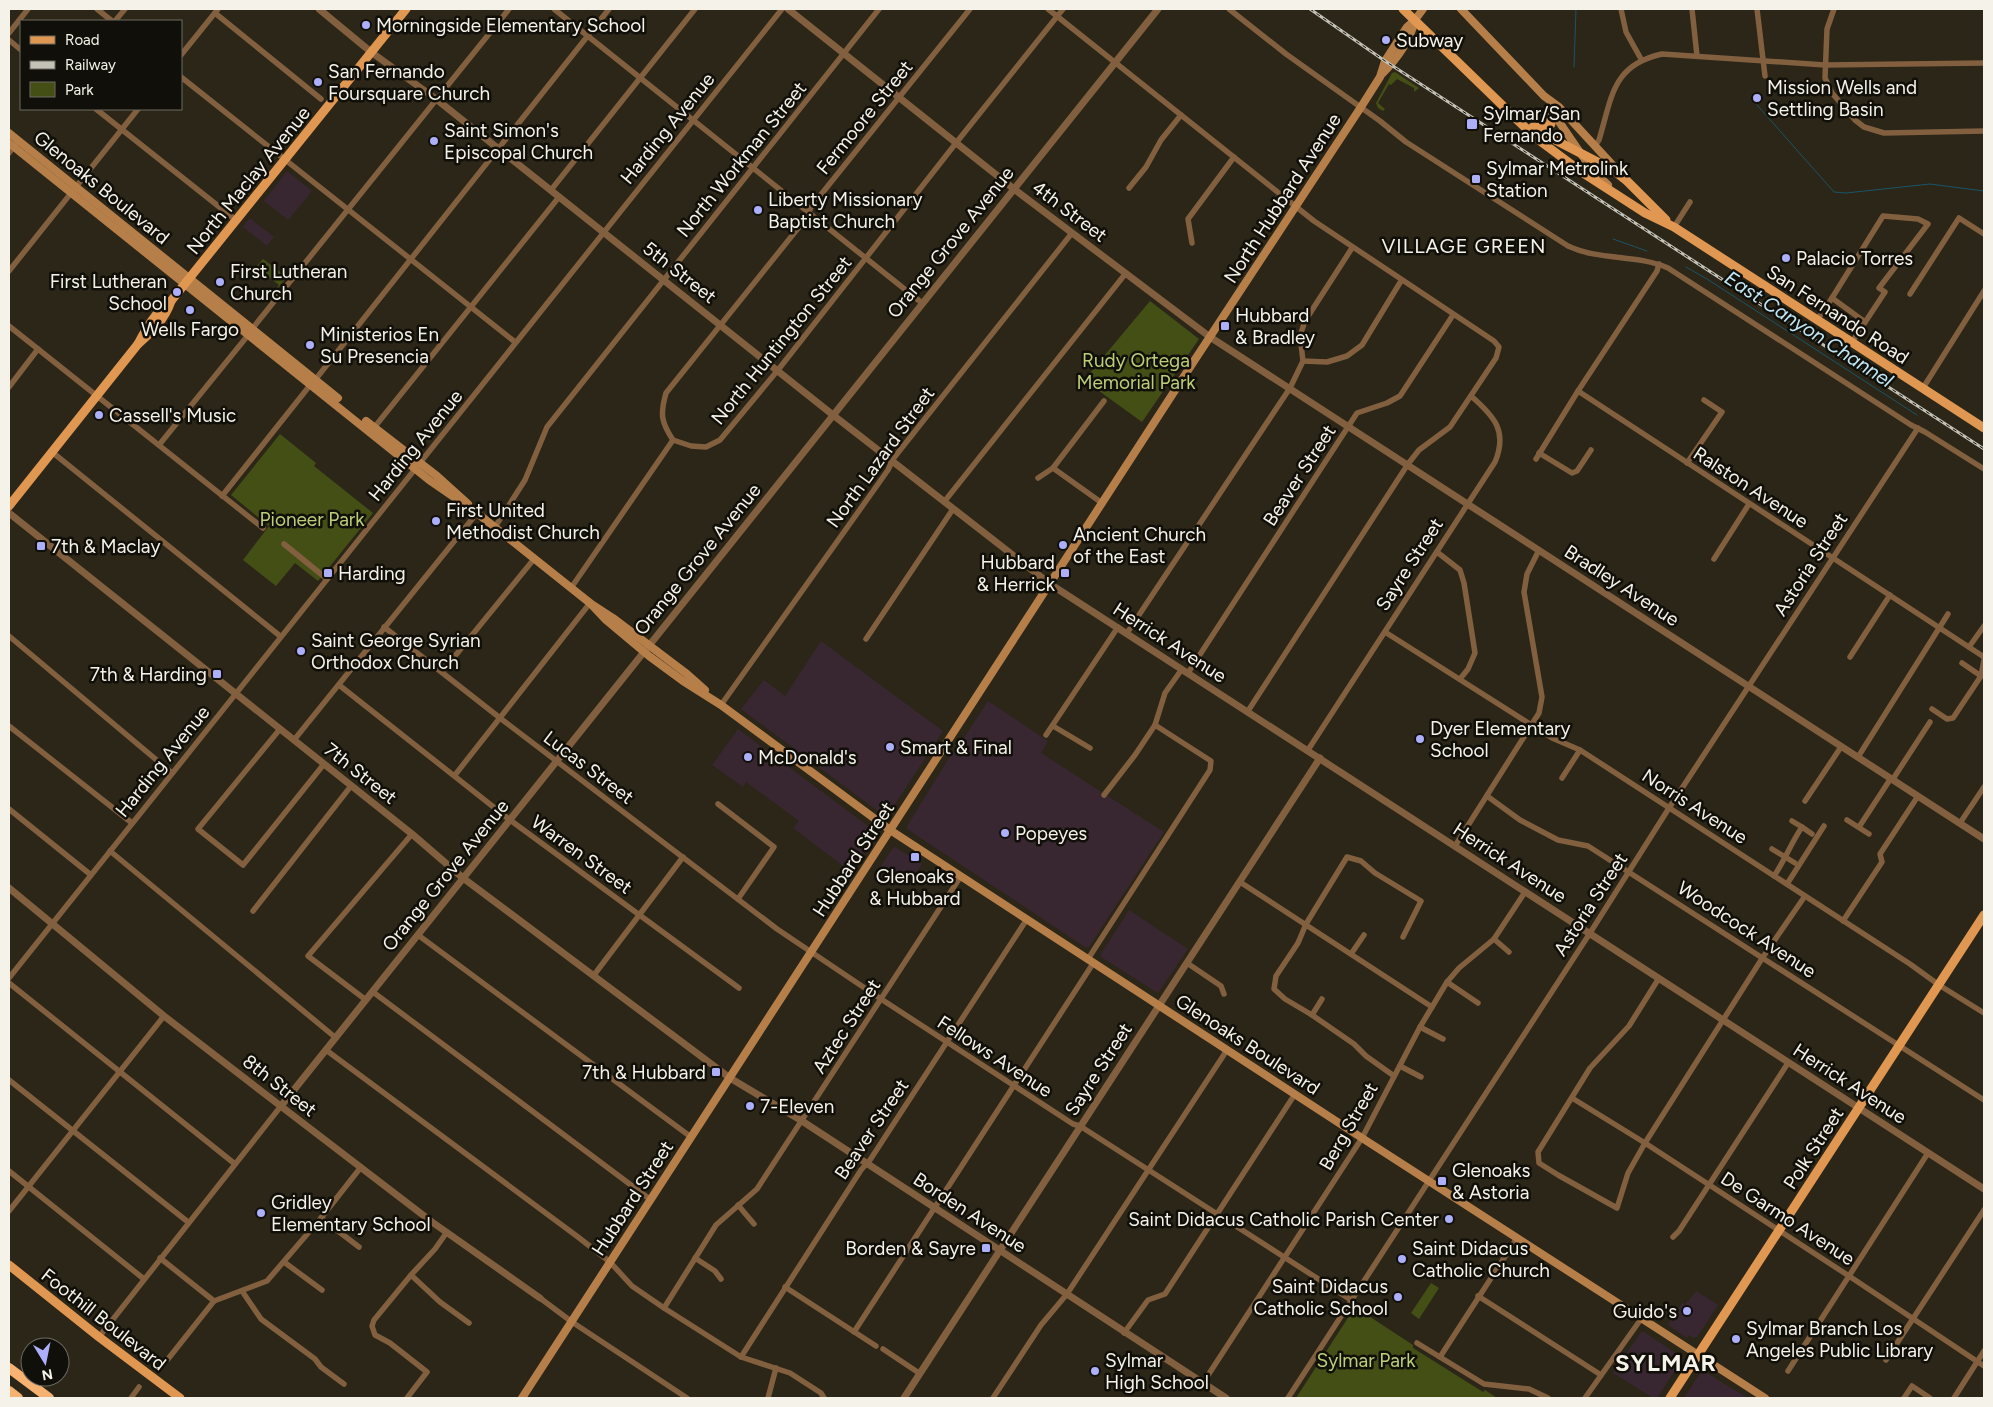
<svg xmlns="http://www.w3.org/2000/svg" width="1993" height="1407" font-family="Figtree,sans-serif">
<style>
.commercial{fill:#382731}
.green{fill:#444f16}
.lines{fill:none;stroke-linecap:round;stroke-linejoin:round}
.stream{stroke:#1a5468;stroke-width:1}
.minor{stroke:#825f3f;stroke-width:5.5}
.tertiary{stroke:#825f3f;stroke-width:7}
.secondary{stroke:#b67f4a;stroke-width:8}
.primary{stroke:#df9751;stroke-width:9}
.motorway{stroke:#f7b272;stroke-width:10}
.rail-casing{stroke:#c4c1b6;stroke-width:3}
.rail{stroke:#110f09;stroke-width:1;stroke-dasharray:4;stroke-linecap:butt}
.poi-dot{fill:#adaffb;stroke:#110f09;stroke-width:2}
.labels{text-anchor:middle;stroke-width:5;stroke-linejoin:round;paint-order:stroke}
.poi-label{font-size:19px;fill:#f5f2e9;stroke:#110f09;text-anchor:start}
.street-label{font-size:19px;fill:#f5f2e9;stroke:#110f09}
.park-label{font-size:19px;fill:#bccf78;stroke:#110f09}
.neighbourhood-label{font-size:20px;letter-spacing:1px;fill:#f5f2e9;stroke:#110f09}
.water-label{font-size:20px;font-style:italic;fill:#c1e7f7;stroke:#110f09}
.district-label{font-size:24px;font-weight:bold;letter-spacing:1px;fill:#f5f2e9;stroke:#110f09}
</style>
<rect width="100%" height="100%" fill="#2b2617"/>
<g class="commercial">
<path d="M287,171L312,191L288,220L264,201Z"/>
<path d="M250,218L274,237L267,246L243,227Z"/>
<path d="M821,641L943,731L888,815H883L741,709L764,680L785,696Z"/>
<path d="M988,701L1048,741L1041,753L1164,832L1089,947H1085L907,829V826L949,758L956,747H958Z"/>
<path d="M738,729L876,832V834L851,872L793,828L799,821L746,782L743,787L712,765Z"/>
<path d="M895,847L922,864L907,887L879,869L892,849Z"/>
<path d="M1129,910L1188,949L1158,993L1101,957V954Z"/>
<path d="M1696,1291L1718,1305L1697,1337L1693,1338L1689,1335L1687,1338L1685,1337L1668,1325L1682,1303L1685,1305Z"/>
<path d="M1641,1332H1644L1683,1358L1657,1398H1653L1613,1373Z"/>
<path d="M1704,1371L1726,1385L1748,1398H1684L1701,1372Z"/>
</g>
<g class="green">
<path d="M1395,72L1419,88L1414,92V88L1397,79L1391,85L1389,84L1378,103L1385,109L1383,111L1378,108L1376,103L1392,73Z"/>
<path d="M263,259L287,277L266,303L265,302L279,285L256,267Z"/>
<path d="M1150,301L1199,339L1142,422L1084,380Z"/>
<path d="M280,434L316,463L314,466L373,513L318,581L295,563L276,586L243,560L269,526L231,495Z"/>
<path d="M1431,1283L1439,1288L1419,1319L1411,1313Z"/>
<path d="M1355,1307L1413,1345V1348L1483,1392L1485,1390L1497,1398H1296Z"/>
</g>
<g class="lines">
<g class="stream">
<path d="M1574,67L1576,9"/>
<path d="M1757,105L1834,192L1846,193L1930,184L1984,191"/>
<path d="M1613,239L1647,251"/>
<path d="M1686,267L1707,279L1917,415"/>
</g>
<g class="minor">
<path d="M97,9L112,21"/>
<path d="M554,9L922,303"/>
<path d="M1048,9L1314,221L1494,341L1499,347L1496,358L1450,427L1419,450L1408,464L1248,711"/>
<path d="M1229,9L1286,54L1380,121L1406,142L1568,246C1600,261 1636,254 1668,268L1911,425L1925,432L1984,469"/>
<path d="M1621,9L1626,32L1641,59"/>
<path d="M1692,9L1697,56"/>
<path d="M1757,9L1765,76"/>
<path d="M1834,9L1827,29L1825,78L1832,93L1855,120L1864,127L1884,133L1984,131"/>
<path d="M215,13L321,99"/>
<path d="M115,21L125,9"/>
<path d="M9,33L28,9"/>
<path d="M9,40L21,50"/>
<path d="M181,55L218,9"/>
<path d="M181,77L515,342"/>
<path d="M96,109L232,217"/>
<path d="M1595,146L1599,140C1612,97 1612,65 1662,54L1825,65L1984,63"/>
<path d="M9,153L16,144"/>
<path d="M1129,188L1146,167L1161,140L1181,115"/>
<path d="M551,190L695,9"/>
<path d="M1674,227L1690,202"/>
<path d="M1192,243L1188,219L1234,157"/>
<path d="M9,271L138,109"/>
<path d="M1910,294L1959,218L1984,234"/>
<path d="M1832,298L1883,216L1918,219L1928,224L1879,288L1885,292L1852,342"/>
<path d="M1817,320L1832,298L1865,322"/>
<path d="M9,326L263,528"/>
<path d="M252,329L509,9"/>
<path d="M1303,361L1327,362L1347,356L1362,345L1401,281"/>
<path d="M315,380L609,9"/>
<path d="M9,387L38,349"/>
<path d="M1923,388L1984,291"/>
<path d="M1578,391L1984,657"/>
<path d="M373,429L559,197"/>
<path d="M673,440C661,422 660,414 666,393L807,217L811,207L970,9"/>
<path d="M159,445L249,334"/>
<path d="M52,452L280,636"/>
<path d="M1539,453L1572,473L1577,471L1591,450"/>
<path d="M1536,459L1578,391L1657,271L1659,264"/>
<path d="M1687,463L1722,412L1704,400"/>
<path d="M1053,468L1102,503"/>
<path d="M1038,478L1053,468L1104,401"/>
<path d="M222,496L311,384"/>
<path d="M944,502L1126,273"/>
<path d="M495,527L525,480L547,427L879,9"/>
<path d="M284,544L327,579"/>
<path d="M1437,552L1460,570L1464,583L1475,653L1468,669L1460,679"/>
<path d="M1714,559L1749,504"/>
<path d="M571,588L673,440L691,446L706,447L720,440L778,370L956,143L1063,9"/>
<path d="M384,627L500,718L777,929L881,999L1073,1124L1080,1126L1351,1300"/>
<path d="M1385,632L1552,738L1580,750L1910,964L1939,985L1984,1013"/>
<path d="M1127,633L1290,388L1303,361L1300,336L1305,321L1352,248"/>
<path d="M9,636L172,773"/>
<path d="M866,639L953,509"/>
<path d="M1969,647L1984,626"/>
<path d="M1850,657L1890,595"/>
<path d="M1962,663L1981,676"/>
<path d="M442,672L534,559"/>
<path d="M1188,673L1357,413L1387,403L1400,396L1453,315"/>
<path d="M339,685L510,820L739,988"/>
<path d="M721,705L888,470L893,459L1072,233"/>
<path d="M1932,709L1947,719L1953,718L1981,676L1984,660"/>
<path d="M9,726L132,823"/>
<path d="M1053,726L1090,748"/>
<path d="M280,729L198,829L243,865L324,764"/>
<path d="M1046,735L1118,627"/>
<path d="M294,740L477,513"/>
<path d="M1308,750L1495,462C1508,431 1494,416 1471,396"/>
<path d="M1858,757L1948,614"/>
<path d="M455,775L590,603"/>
<path d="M1562,778L1580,750"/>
<path d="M1893,779L1930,722"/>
<path d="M1104,795L1135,755L1155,725L1165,693L1182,669"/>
<path d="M1487,796L1520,820L1558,840L1588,846L1984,1100"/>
<path d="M1805,801L1841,747"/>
<path d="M718,804L774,847L738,899"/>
<path d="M9,809L91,875"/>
<path d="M1847,820L1869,834"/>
<path d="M1792,821L1802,827"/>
<path d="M1960,823L1984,787"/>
<path d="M1859,827L1891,778"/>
<path d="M1455,846L1539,713L1542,697L1524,592L1527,574L1539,550"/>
<path d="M1772,849L1795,863"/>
<path d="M110,851L336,1038"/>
<path d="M1774,876C1785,860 1791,843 1802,827L1812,834"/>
<path d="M1240,882L1432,1007"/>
<path d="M1787,884L1824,826"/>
<path d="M253,911L351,786"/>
<path d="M1843,921L1882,862L1880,854L1918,796"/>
<path d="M418,935L691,1137"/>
<path d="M1494,939L1509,952"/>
<path d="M1351,954L1364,935"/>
<path d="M1088,959L1210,770L1211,761L1155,725"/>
<path d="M1187,963L1221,986L1224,994"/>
<path d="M594,975L683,857"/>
<path d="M9,978L782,9"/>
<path d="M1659,978L1629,1026L1590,1068L1538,1152L1539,1163L1558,1175L1617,1208L1628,1173L1645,1143L1763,957L1805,896"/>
<path d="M1447,982L1478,1003"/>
<path d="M9,983L235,1164"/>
<path d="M373,992L651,1200"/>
<path d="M366,1000L308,956L412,834"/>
<path d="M1312,1015L1322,999"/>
<path d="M1420,1027L1443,1039"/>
<path d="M326,1050L578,1237L610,1262L632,1286L664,1308L741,1357L790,1373L821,1393L824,1398"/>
<path d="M1400,1066L1421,1077"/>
<path d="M1394,1076L1366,1056L1354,1044L1312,1015L1285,999L1274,989L1276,976L1298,943L1306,924L1347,857L1361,861L1375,873L1421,901L1403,937"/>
<path d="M9,1080L188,1222"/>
<path d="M1572,1098L1645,1143L1849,1276L1984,1366"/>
<path d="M9,1171L144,1279"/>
<path d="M738,1205L754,1224"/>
<path d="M9,1211L164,1016"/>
<path d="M321,1218L359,1247"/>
<path d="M1673,1237L1679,1231L1788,1063"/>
<path d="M160,1258L214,1301"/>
<path d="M695,1258L715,1271L721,1279"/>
<path d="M284,1262L322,1290"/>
<path d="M411,1275L440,1302L469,1323"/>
<path d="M785,1287L876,1346"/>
<path d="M242,1291L261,1319L315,1359L321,1367L344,1384"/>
<path d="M1478,1296L1601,1375"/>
<path d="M540,1298L572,1322L687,1398"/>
<path d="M664,1308L716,1225L757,1189L961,876"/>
<path d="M854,1332L1094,962"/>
<path d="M1124,1333L1148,1300L1165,1294L1295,1094"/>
<path d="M99,1337L281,1106"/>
<path d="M1417,1343L1484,1384L1529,1389L1548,1398"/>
<path d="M883,1349L919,1373"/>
<path d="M741,1357L861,1170L870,1160L1027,919"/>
<path d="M1440,1357L1517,1238"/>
<path d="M168,1359L214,1301L267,1281L321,1218L361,1167"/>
<path d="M1886,1360L1984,1210"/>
<path d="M1788,1371L1928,1153"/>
<path d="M1203,1383L1362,1138L1420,1027L1447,982L1459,968L1494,939L1525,892"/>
<path d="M131,1398L139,1387"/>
<path d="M407,1398L427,1372L390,1343L375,1335L372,1326L374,1320L411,1275L435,1249L447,1232"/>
<path d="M768,1398L776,1368"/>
<path d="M993,1398L1041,1325L1067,1294L1227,1050"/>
<path d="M1288,1398L1590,933L1669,808L1918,428"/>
<path d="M1585,1398L1641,1319"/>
<path d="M1904,1398L1912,1386L1930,1398"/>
<path d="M1954,1398L1984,1351"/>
</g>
<g class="tertiary">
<path d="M319,9L371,52L436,99L833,415L1050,584L1984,1189"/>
<path d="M788,9L1014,189L1210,337L1984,839"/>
<path d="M9,513L412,834L463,878L730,1078L802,1121L1226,1398"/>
<path d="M9,888L164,1016L278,1104L432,1222L540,1298"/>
<path d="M281,1106L1158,9"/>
<path d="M904,1398L1320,758"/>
</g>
<g class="secondary">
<path d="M1461,9L1544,96L1559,107L1619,172"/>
<path d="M1381,75C1396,60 1410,41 1415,20"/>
<path d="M1549,107L1592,170L1608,185"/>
<path d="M9,133L338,398"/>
<path d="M9,143L429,480L477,513L590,603L613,618L687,674L705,690"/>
<path d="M366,421L437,476L468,504"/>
<path d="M590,603L606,620L649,656L683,681L721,705L890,830L1362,1138L1765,1398"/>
<path d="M522,1398L1194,361L1361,107L1380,77L1385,61L1407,27L1415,20L1423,9"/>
</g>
<g class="primary">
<path d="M1403,9L1536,138L1583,173L1645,213L1674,227L1984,428"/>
<path d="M1533,127L1544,128L1551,124L1550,109"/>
<path d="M1532,128L1613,170L1627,181L1666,220"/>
<path d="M138,344C146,329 156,311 171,301L406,9"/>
<path d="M9,506L138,344C152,332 165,319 171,301"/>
<path d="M9,1265L99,1337L180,1398"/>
<path d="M1670,1398L1984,915"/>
</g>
<g class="motorway">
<path d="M9,1368L49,1398"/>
<path d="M9,1391L18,1398"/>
</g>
<g class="rail-casing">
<path id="rail" d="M1310,9L1385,61L1984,449"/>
</g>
<use href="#rail" class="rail"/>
</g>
<g class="poi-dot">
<circle cx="366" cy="25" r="5"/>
<circle cx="1386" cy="40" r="5"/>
<circle cx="318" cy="82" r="5"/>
<circle cx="1757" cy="98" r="5"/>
<rect x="1466" y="118" width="12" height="12" rx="2.5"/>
<circle cx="434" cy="141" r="5"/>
<rect x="1471" y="174" width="10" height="10" rx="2.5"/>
<circle cx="758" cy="210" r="5"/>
<circle cx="1786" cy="258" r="5"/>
<circle cx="220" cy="282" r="5"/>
<circle cx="177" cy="292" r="5"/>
<circle cx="190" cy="310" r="5"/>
<rect x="1220" y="321" width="10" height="10" rx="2.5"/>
<circle cx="310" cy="345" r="5"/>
<circle cx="99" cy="415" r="5"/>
<circle cx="436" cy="521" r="5"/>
<circle cx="1063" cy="545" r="5"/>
<rect x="36" y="541" width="10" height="10" rx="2.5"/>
<rect x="323" y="568" width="10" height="10" rx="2.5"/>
<rect x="1060" y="568" width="10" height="10" rx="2.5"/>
<circle cx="301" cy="651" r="5"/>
<rect x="212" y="669" width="10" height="10" rx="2.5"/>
<circle cx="1420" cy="739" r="5"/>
<circle cx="890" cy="747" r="5"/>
<circle cx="748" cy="757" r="5"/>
<circle cx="1005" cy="833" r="5"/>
<rect x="910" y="852" width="10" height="10" rx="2.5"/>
<rect x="711" y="1067" width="10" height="10" rx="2.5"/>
<circle cx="750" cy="1106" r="5"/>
<rect x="1437" y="1176" width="10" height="10" rx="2.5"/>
<circle cx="261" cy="1213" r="5"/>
<circle cx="1449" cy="1219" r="5"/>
<rect x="981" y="1243" width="10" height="10" rx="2.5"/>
<circle cx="1402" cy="1259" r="5"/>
<circle cx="1398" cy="1297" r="5"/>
<circle cx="1687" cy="1311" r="5"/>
<circle cx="1736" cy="1339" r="5"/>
<circle cx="1095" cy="1371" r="5"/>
</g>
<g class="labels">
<g class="poi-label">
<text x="376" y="32">Morningside Elementary School</text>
<text x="1396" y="47">Subway</text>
<text x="328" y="78">San Fernando<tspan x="328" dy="22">Foursquare Church</tspan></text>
<text x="1767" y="94">Mission Wells and<tspan x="1767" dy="22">Settling Basin</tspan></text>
<text x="1483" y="120">Sylmar/San<tspan x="1483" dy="22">Fernando</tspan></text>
<text x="444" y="137">Saint Simon's<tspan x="444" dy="22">Episcopal Church</tspan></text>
<text x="1486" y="175">Sylmar Metrolink<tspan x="1486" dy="22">Station</tspan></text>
<text x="768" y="206">Liberty Missionary<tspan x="768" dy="22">Baptist Church</tspan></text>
<text x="1796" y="265">Palacio Torres</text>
<text x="230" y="278">First Lutheran<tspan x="230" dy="22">Church</tspan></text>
<text x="167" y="288" text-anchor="end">First Lutheran<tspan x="167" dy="22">School</tspan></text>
<text x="1235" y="322">Hubbard<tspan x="1235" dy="22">&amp; Bradley</tspan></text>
<text x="190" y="336" text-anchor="middle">Wells Fargo</text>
<text x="320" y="341">Ministerios En<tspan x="320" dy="22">Su Presencia</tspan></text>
<text x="109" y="422">Cassell's Music</text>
<text x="446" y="517">First United<tspan x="446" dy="22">Methodist Church</tspan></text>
<text x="1073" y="541">Ancient Church<tspan x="1073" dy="22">of the East</tspan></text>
<text x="51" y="553">7th &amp; Maclay</text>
<text x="1055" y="569" text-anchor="end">Hubbard<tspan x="1055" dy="22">&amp; Herrick</tspan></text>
<text x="338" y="580">Harding</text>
<text x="311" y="647">Saint George Syrian<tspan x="311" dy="22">Orthodox Church</tspan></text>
<text x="207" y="681" text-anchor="end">7th &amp; Harding</text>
<text x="1430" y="735">Dyer Elementary<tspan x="1430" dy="22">School</tspan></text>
<text x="900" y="754">Smart &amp; Final</text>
<text x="758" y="764">McDonald's</text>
<text x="1015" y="840">Popeyes</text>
<text x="915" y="883" text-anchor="middle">Glenoaks<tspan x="915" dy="22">&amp; Hubbard</tspan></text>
<text x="706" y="1079" text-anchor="end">7th &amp; Hubbard</text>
<text x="760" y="1113">7-Eleven</text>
<text x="1452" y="1177">Glenoaks<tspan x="1452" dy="22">&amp; Astoria</tspan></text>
<text x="271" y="1209">Gridley<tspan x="271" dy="22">Elementary School</tspan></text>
<text x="1439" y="1226" text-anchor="end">Saint Didacus Catholic Parish Center</text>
<text x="976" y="1255" text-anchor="end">Borden &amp; Sayre</text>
<text x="1412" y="1255">Saint Didacus<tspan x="1412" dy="22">Catholic Church</tspan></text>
<text x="1388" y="1293" text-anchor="end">Saint Didacus<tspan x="1388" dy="22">Catholic School</tspan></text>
<text x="1677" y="1318" text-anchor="end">Guido's</text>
<text x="1746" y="1335">Sylmar Branch Los<tspan x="1746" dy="22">Angeles Public Library</tspan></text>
<text x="1105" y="1367">Sylmar<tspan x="1105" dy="22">High School</tspan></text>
</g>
<g class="street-label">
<text transform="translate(864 117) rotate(-51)" y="7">Fermoore Street</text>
<text transform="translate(667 128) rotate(-51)" y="7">Harding Avenue</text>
<text transform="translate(741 159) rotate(-51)" y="7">North Workman Street</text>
<text transform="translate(248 180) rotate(-51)" y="7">North Maclay Avenue</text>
<text transform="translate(102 187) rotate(39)" y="7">Glenoaks Boulevard</text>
<text transform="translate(1282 198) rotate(-57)" y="7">North Hubbard Avenue</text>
<text transform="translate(1070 211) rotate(37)" y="7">4th Street</text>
<text transform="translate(950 242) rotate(-51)" y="7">Orange Grove Avenue</text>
<text transform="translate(680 272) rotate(38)" y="7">5th Street</text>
<text transform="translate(1838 314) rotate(33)" y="7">San Fernando Road</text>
<text transform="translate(781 340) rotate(-51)" y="7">North Huntington Street</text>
<text transform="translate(415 445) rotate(-51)" y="7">Harding Avenue</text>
<text transform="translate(880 457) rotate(-54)" y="7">North Lazard Street</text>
<text transform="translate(1299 475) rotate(-57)" y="7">Beaver Street</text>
<text transform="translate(1751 487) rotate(33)" y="7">Ralston Avenue</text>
<text transform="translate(697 559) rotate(-51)" y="7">Orange Grove Avenue</text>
<text transform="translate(1409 564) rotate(-57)" y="7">Sayre Street</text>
<text transform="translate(1810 564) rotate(-57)" y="7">Astoria Street</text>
<text transform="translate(1622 585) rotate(33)" y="7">Bradley Avenue</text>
<text transform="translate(1170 642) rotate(33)" y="7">Herrick Avenue</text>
<text transform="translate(162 761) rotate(-51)" y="7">Harding Avenue</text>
<text transform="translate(589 767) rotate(37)" y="7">Lucas Street</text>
<text transform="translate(361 773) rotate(38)" y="7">7th Street</text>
<text transform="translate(1695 806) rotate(33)" y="7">Norris Avenue</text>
<text transform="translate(582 854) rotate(36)" y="7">Warren Street</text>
<text transform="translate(853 859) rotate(-57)" y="7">Hubbard Street</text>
<text transform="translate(1510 862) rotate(33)" y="7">Herrick Avenue</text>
<text transform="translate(445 875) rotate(-51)" y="7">Orange Grove Avenue</text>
<text transform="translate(1590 904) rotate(-57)" y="7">Astoria Street</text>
<text transform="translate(1747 929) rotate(33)" y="7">Woodcock Avenue</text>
<text transform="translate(846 1026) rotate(-57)" y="7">Aztec Street</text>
<text transform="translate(1248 1044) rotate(33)" y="7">Glenoaks Boulevard</text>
<text transform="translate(995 1056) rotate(33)" y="7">Fellows Avenue</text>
<text transform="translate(1098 1069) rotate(-57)" y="7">Sayre Street</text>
<text transform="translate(1850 1083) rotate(33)" y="7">Herrick Avenue</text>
<text transform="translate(280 1085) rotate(38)" y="7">8th Street</text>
<text transform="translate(1348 1126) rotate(-60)" y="7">Berg Street</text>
<text transform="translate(871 1129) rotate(-56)" y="7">Beaver Street</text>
<text transform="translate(1813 1148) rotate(-57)" y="7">Polk Street</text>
<text transform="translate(632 1198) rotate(-57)" y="7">Hubbard Street</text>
<text transform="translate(970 1212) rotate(33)" y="7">Borden Avenue</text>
<text transform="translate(1788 1218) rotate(33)" y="7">De Garmo Avenue</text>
<text transform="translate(104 1319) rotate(38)" y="7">Foothill Boulevard</text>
</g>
<g class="park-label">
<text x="1136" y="367">Rudy Ortega<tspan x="1136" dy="22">Memorial Park</tspan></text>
<text x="312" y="526">Pioneer Park</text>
<text x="1366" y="1367">Sylmar Park</text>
</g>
<g class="neighbourhood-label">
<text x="1464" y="253">VILLAGE GREEN</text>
</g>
<g class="water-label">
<text transform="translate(1809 329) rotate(33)" y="7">East Canyon Channel</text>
</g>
<g class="district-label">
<text x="1666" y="1371">SYLMAR</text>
</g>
</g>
<rect width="1993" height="1407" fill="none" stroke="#f5f2e9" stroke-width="20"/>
<rect x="20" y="20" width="162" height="90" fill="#110f09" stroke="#6c6a63"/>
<rect x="30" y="36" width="25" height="8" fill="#df9751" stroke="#6c6a63"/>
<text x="65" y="45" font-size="15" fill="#f5f2e9">Road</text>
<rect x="30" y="61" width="25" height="8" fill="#c4c1b6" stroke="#6c6a63"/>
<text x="65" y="70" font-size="15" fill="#f5f2e9">Railway</text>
<rect x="30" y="82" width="25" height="15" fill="#444f16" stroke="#6c6a63"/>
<text x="65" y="95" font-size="15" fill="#f5f2e9">Park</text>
<g transform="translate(45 1362) rotate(170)"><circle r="24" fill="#110f09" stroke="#6c6a63"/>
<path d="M0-4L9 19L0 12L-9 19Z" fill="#adaffb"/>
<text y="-8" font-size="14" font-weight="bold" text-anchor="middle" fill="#f5f2e9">N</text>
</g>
</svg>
